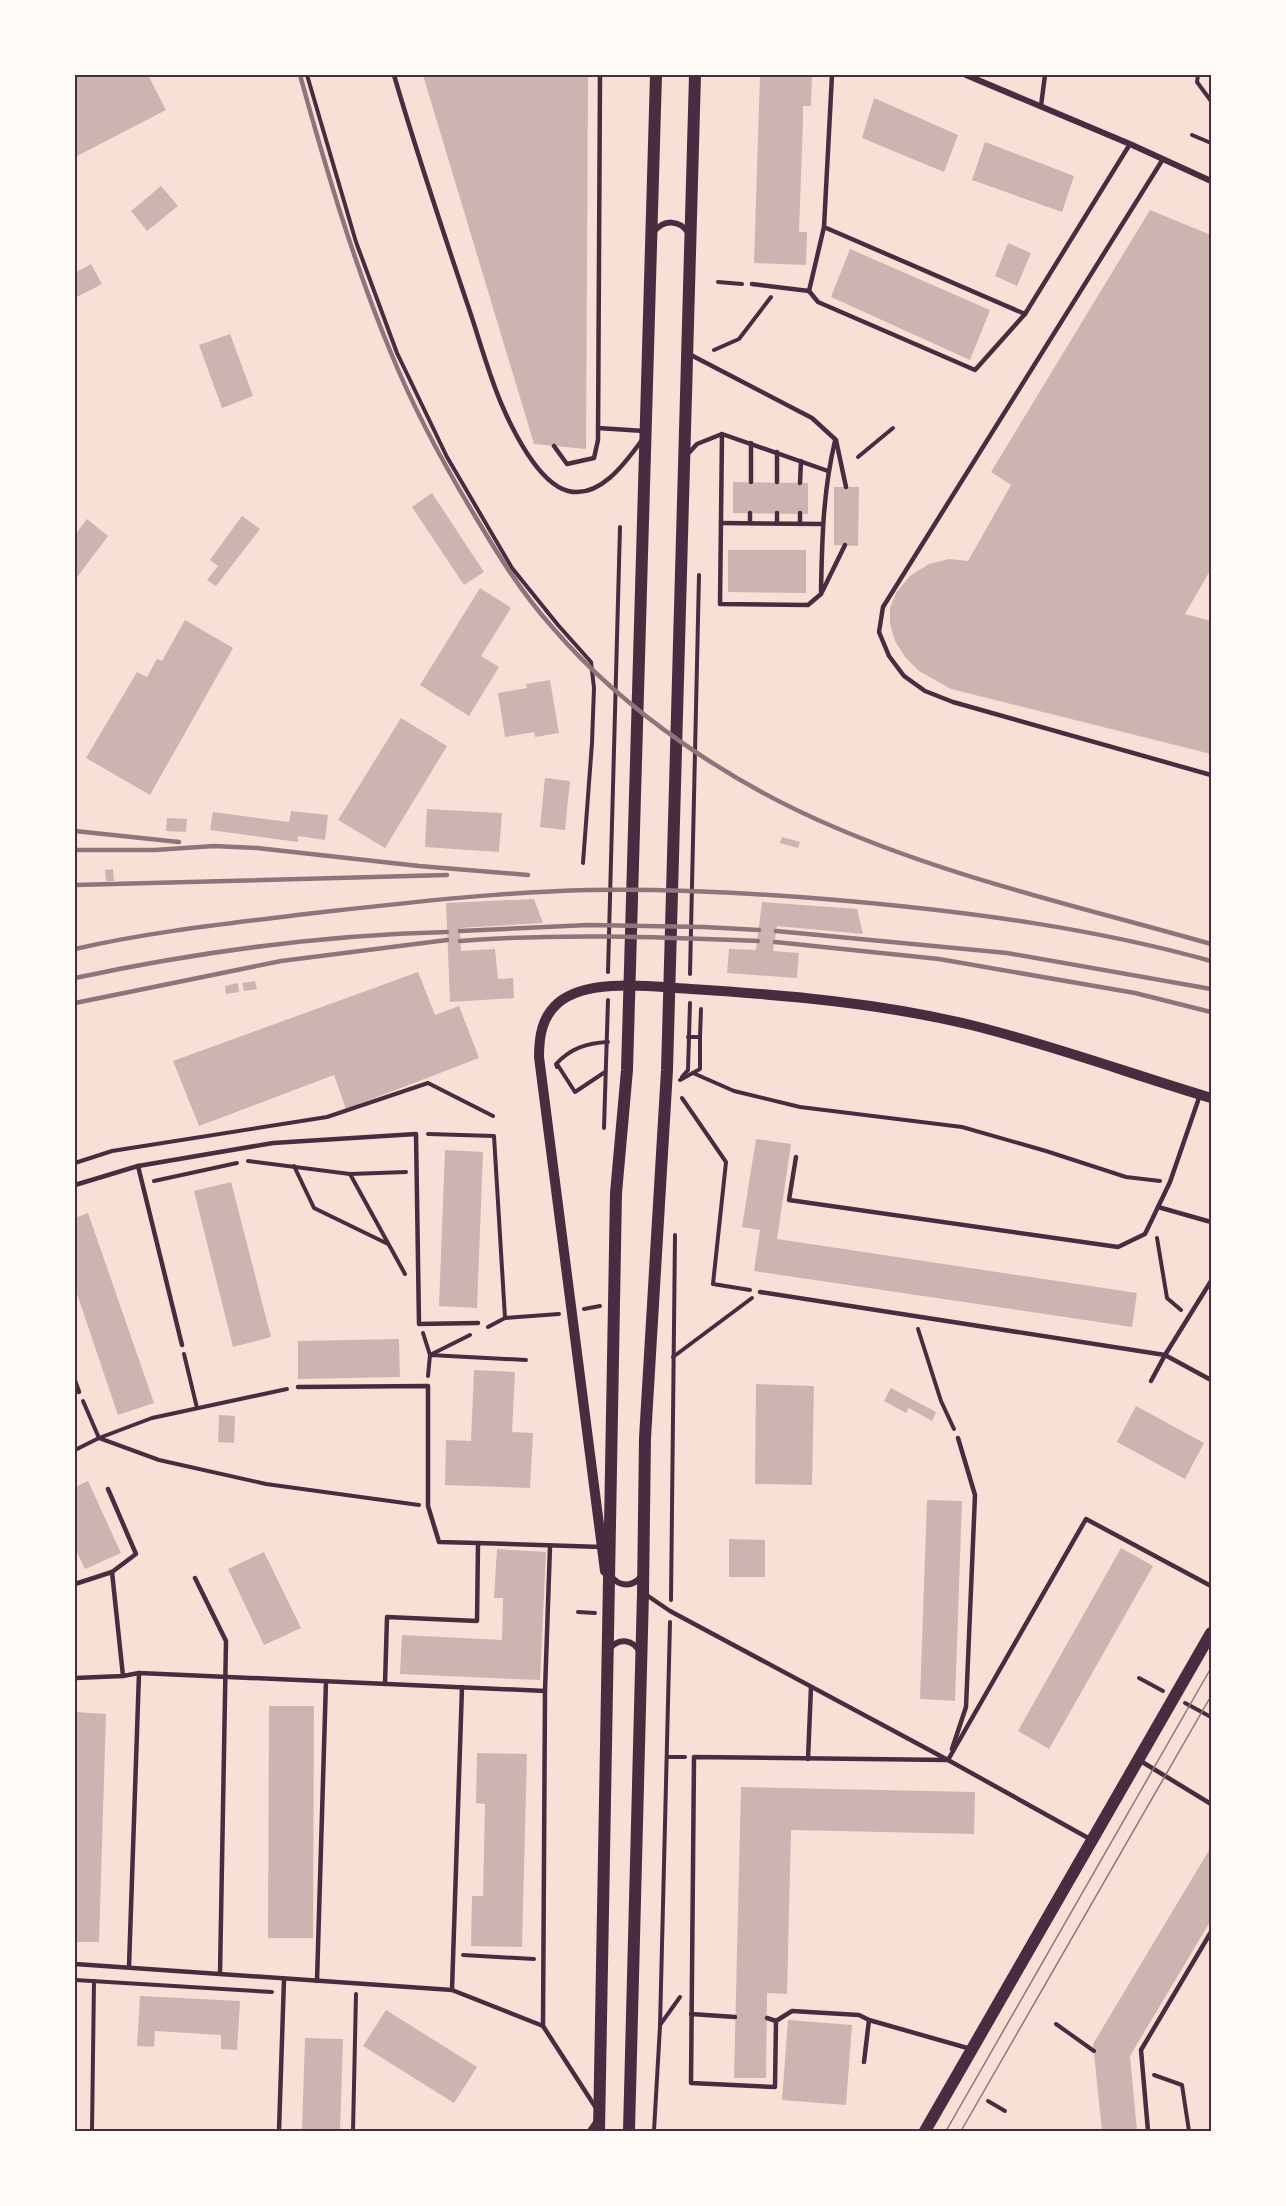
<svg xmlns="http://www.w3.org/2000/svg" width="1286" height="2206" font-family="Roboto,sans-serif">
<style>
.building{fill:#ccb4b1}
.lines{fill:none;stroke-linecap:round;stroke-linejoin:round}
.path{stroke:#4a2c40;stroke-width:4}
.service{stroke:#4a2c40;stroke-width:4.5}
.minor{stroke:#4a2c40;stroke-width:6}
.tertiary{stroke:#4a2c40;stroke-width:10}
.secondary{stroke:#4a2c40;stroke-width:12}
.tram{stroke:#8f747c;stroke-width:1.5}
.rail{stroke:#8f747c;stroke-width:4.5}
.neatline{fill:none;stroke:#4a2c40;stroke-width:2}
</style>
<rect width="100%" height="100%" fill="#f7e1d7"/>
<g class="building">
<path d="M75,75H148L166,110L75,157Z"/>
<path d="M423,75H588L586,449L534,444Z"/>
<path d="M760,75H812L811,106H803V120L799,232H807L806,265L754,263Z"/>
<path d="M874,98L958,135L944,172L862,138Z"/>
<path d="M985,142L1074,176L1062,212L972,180Z"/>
<path d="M161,186L178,206L147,231L131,211Z"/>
<path d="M1150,210L1211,235V569L1185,614L1211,621V754L951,689L919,671L905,657L895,641L890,624V608L896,593L910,576L929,564L949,559L968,561L1011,485L991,472Z"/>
<path d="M1008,243L1031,253L1017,286L995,276Z"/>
<path d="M850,249L990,310L970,360L831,297Z"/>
<path d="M91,264L102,284L75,298V273Z"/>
<path d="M230,334L253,396L222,408L199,345Z"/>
<path d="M733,482L808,483V514L733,513Z"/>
<path d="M834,487H859L858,546L834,545Z"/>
<path d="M432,493L484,572L464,585L412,507Z"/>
<path d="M242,516L260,529L216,586L207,580L218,566L210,560Z"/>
<path d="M87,519L108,536L75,580V535Z"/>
<path d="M728,550H806V593L728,592Z"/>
<path d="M480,588L511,608L481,656L499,667L469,716L420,685Z"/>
<path d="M185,620L233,648L150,795L86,758L137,672L147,677L157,659L162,661Z"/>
<path d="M550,680L559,733L535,737L534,732L505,737L498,693L527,688L526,684Z"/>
<path d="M401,718L447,746L385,848L338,820Z"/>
<path d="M545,778L570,781L565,830L540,827Z"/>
<path d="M427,809L502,813L499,852L425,847Z"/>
<path d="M291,811L328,815L325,840L298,836V842L210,830L213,812L289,822Z"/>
<path d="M167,818L187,819L186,832L166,831Z"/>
<path d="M782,837L800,842L798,848L780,843Z"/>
<path d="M113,869L114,881H106L105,870Z"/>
<path d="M534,899L543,923L460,928L461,951L495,949L498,979L513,978L514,998L450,1002L446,903Z"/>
<path d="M762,902L857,909L863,934L777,926L773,951L799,953L797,978L727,973L729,949L756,950Z"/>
<path d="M418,972L435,1015L459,1006L479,1058L346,1109L334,1075L199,1126L173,1061Z"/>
<path d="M255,981L257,989L244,991L242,983Z"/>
<path d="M238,983L239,992L226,994L225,986Z"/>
<path d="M756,1139L791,1144L777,1239L1137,1293L1132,1327L754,1271L760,1230L742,1227Z"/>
<path d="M445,1150L483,1152L477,1308L439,1306Z"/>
<path d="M231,1182L271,1337L233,1347L194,1191Z"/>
<path d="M88,1213L154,1403L118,1415L75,1288V1218Z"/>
<path d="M399,1339L400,1377L298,1379V1341Z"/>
<path d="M474,1370L515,1372L512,1432L533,1433L530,1488L445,1485L446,1440L471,1441Z"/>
<path d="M756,1384L814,1386L812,1485L755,1484Z"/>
<path d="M891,1388L936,1412L932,1421L909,1408L906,1413L884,1401Z"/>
<path d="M1136,1406L1204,1443L1185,1479L1117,1442Z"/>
<path d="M219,1415L235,1416L234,1443L218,1442Z"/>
<path d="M88,1481L121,1553L85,1569L75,1548V1487Z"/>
<path d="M927,1500L962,1501L955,1701L920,1699Z"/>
<path d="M729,1539L765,1540V1577H729Z"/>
<path d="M1121,1548L1153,1566L1049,1749L1018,1731Z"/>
<path d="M497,1549L546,1552L540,1680L400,1674L402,1635L502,1640L503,1598H494Z"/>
<path d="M264,1552L301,1628L264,1645L228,1569Z"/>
<path d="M269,1706H314L313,1938H268Z"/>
<path d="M75,1712L106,1714L99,1942H75Z"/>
<path d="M477,1753L527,1754L522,1947L471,1946L472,1896H483L485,1804L476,1803Z"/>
<path d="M741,1787L975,1792L974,1834L791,1830L787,1994L767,1993L766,2078H734Z"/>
<path d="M1211,1847V1920L1130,2056L1137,2131H1102L1093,2044Z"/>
<path d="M140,1996L240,2001L237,2050L221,2049V2035L155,2031L154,2047L137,2046Z"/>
<path d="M386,2010L477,2067L454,2103L363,2046Z"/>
<path d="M788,2020L852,2025L846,2105L782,2100Z"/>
<path d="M305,2038L343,2039L340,2131H302Z"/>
</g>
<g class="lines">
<g class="path">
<path d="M307,75L356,242L397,353L447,457L512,568L558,625L591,662L594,688L592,743L583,863"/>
<path d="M1198,75L1197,82L1211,101"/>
<path d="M1192,135L1211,143"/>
<path d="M718,282L742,284"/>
<path d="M714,350L739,339L771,297"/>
<path d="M858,457L893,428"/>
<path d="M608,972L620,527"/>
<path d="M690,974L699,575"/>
<path d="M700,1037L701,1009"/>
<path d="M557,1064L575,1092L605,1072"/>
<path d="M557,1067L556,1064C571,1048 587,1043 608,1042"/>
<path d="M693,1073L734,1091L800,1107L962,1127L1046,1151L1126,1177L1160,1181"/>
<path d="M682,1077L688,1070L690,1003"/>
<path d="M680,1080L700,1069V1037H688"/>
<path d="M682,1098L726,1162L713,1284L750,1290"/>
<path d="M604,1128L608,1000"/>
<path d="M428,1134L494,1136L505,1318"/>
<path d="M248,1161L350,1174L405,1274"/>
<path d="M75,1163L112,1151L327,1117L428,1083L493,1116"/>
<path d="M294,1166L314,1208L388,1244"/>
<path d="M350,1174L406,1172"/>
<path d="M154,1181L237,1163"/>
<path d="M1157,1238L1167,1298L1181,1310"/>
<path d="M584,1309L600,1306"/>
<path d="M488,1327L505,1318L559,1314"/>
<path d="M918,1329L941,1401L954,1429"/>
<path d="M423,1333L430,1355L470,1335"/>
<path d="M184,1354L197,1408"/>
<path d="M673,1357L752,1298"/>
<path d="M428,1376L430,1355L526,1360"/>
<path d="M83,1401L99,1438L159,1460L266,1484L419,1505"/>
<path d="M75,1450L99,1438L152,1418L287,1389"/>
<path d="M671,1600L675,1235"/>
<path d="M578,1612L595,1613"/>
<path d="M1139,1678L1163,1691"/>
<path d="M1185,1703L1211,1717"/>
<path d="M667,1757H685"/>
<path d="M463,1955L534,1959"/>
<path d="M75,1980L272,1992"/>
<path d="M1056,2024L1094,2051"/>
<path d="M660,2025L680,1997"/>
<path d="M1154,2075L1182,2085L1189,2131"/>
<path d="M988,2101L1005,2111"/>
<path d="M92,2131L94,1981"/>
<path d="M353,2131L356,1994"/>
<path d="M654,2131L660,2026L670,1622"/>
</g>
<g class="service">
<path d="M394,75C416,151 441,225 466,300C478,334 487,370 501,403C512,429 538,483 568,491C600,499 626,462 642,440"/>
<path d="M832,75L824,227L1025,314L1130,144"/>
<path d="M1041,106L1045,75"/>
<path d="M1163,159L883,607L879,632L889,656L904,676L925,691L953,702L1211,775"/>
<path d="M752,284L809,291L824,227"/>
<path d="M809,291L818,302L975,370L1025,314"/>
<path d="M689,354L812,418L836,440L846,487"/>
<path d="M598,428L644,431"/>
<path d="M722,434L720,604L808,605L821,594L845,545"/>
<path d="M554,446L567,464L594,458L598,440L600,75"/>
<path d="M686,456L697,444L722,434L828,471"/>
<path d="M751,482V443"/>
<path d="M777,482V452"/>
<path d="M800,483L801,461"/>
<path d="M721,523L822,524"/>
<path d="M750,523V513"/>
<path d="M777,523V513"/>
<path d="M800,524V513"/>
<path d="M821,591C822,540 823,491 835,441"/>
<path d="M1200,1095L1170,1182L1158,1207L1211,1222"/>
<path d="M796,1157L789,1200L1118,1247L1145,1234L1158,1207"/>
<path d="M138,1166L182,1345"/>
<path d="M75,1185L138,1166L273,1143L416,1134L419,1324L478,1323"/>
<path d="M760,1292L1165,1355L1211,1380"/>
<path d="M75,1381L79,1392"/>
<path d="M1151,1381L1165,1355L1211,1281"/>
<path d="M298,1387L428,1386V1506L439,1542L478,1543"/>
<path d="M108,1489L136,1554L112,1572"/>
<path d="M550,1546L545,1691L543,2026L596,2108"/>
<path d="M195,1578L226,1641L220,1974"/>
<path d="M75,1584L112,1572L123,1676"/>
<path d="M645,1594L670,1611L948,1760L1090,1839"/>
<path d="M75,1678L123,1676L139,1673L545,1691"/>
<path d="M385,1684L387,1617L477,1621L478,1543L602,1547"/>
<path d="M952,1749L966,1707L975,1495L958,1438"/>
<path d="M808,1759L811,1687"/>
<path d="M948,1760L694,1757L691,2083L775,2087L776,2021L792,2011L859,2015L869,2020L971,2049"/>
<path d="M948,1760L1086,1519L1211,1586"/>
<path d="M1139,1760L1211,1804"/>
<path d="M75,1964L452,1990L543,2026"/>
<path d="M129,1967L139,1673"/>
<path d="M317,1981L326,1681"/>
<path d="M452,1990L462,1687"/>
<path d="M691,2014L735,2017"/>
<path d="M767,2018L776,2021"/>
<path d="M864,2062L869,2020"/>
<path d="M279,2131L284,1979"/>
<path d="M589,2131L596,2121"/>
<path d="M1148,2131L1141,2050L1211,1932"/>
</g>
<g class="minor">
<path d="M966,75L1130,144L1211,181"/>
<path d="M653,233C663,219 680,219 689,234"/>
<path d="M611,1576C620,1588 634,1587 642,1575"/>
<path d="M610,1648C620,1637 633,1640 640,1652"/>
</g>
<path class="tertiary" d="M605,1571L539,1057C539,1036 542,1017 558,1003C588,977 655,987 691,989C786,995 879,1003 971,1025C1052,1045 1131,1074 1211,1098"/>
<g class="secondary">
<path d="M599,2131L616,1193L627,1070L656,75"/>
<path d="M629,2131L643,1593L645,1438L667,1070L695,75"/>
<path d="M925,2131L1211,1633"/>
</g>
<g class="tram">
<path d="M946,2131L1211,1668"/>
<path d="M961,2131L1211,1696"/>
</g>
<g class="rail">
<path d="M300,75C326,169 354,264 391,353C413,407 442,461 472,511C497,553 520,591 553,628C625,712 732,784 834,827C955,879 1085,908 1211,944"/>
<path d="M75,831L179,842"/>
<path d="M75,850H155L214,846L257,848L419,866L528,875"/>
<path d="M75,885L447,875"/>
<path d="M460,931L588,925L704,927L759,930"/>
<path d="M776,931L1007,953L1211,989"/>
<path d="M460,941C559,933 659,937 758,941"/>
<path d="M775,942L939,959L1135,993L1211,1012"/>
<path d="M75,949C153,931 234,923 314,913C404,903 499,892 589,890C679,888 770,894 859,902C978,913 1096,929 1211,961"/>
<path d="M75,978C197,952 322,935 447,932"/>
<path d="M75,1003L281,961L447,940"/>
</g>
</g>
<rect width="1286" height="2206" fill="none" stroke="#fffaf5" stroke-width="153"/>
<rect x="76" y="76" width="1134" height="2054" class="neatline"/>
</svg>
